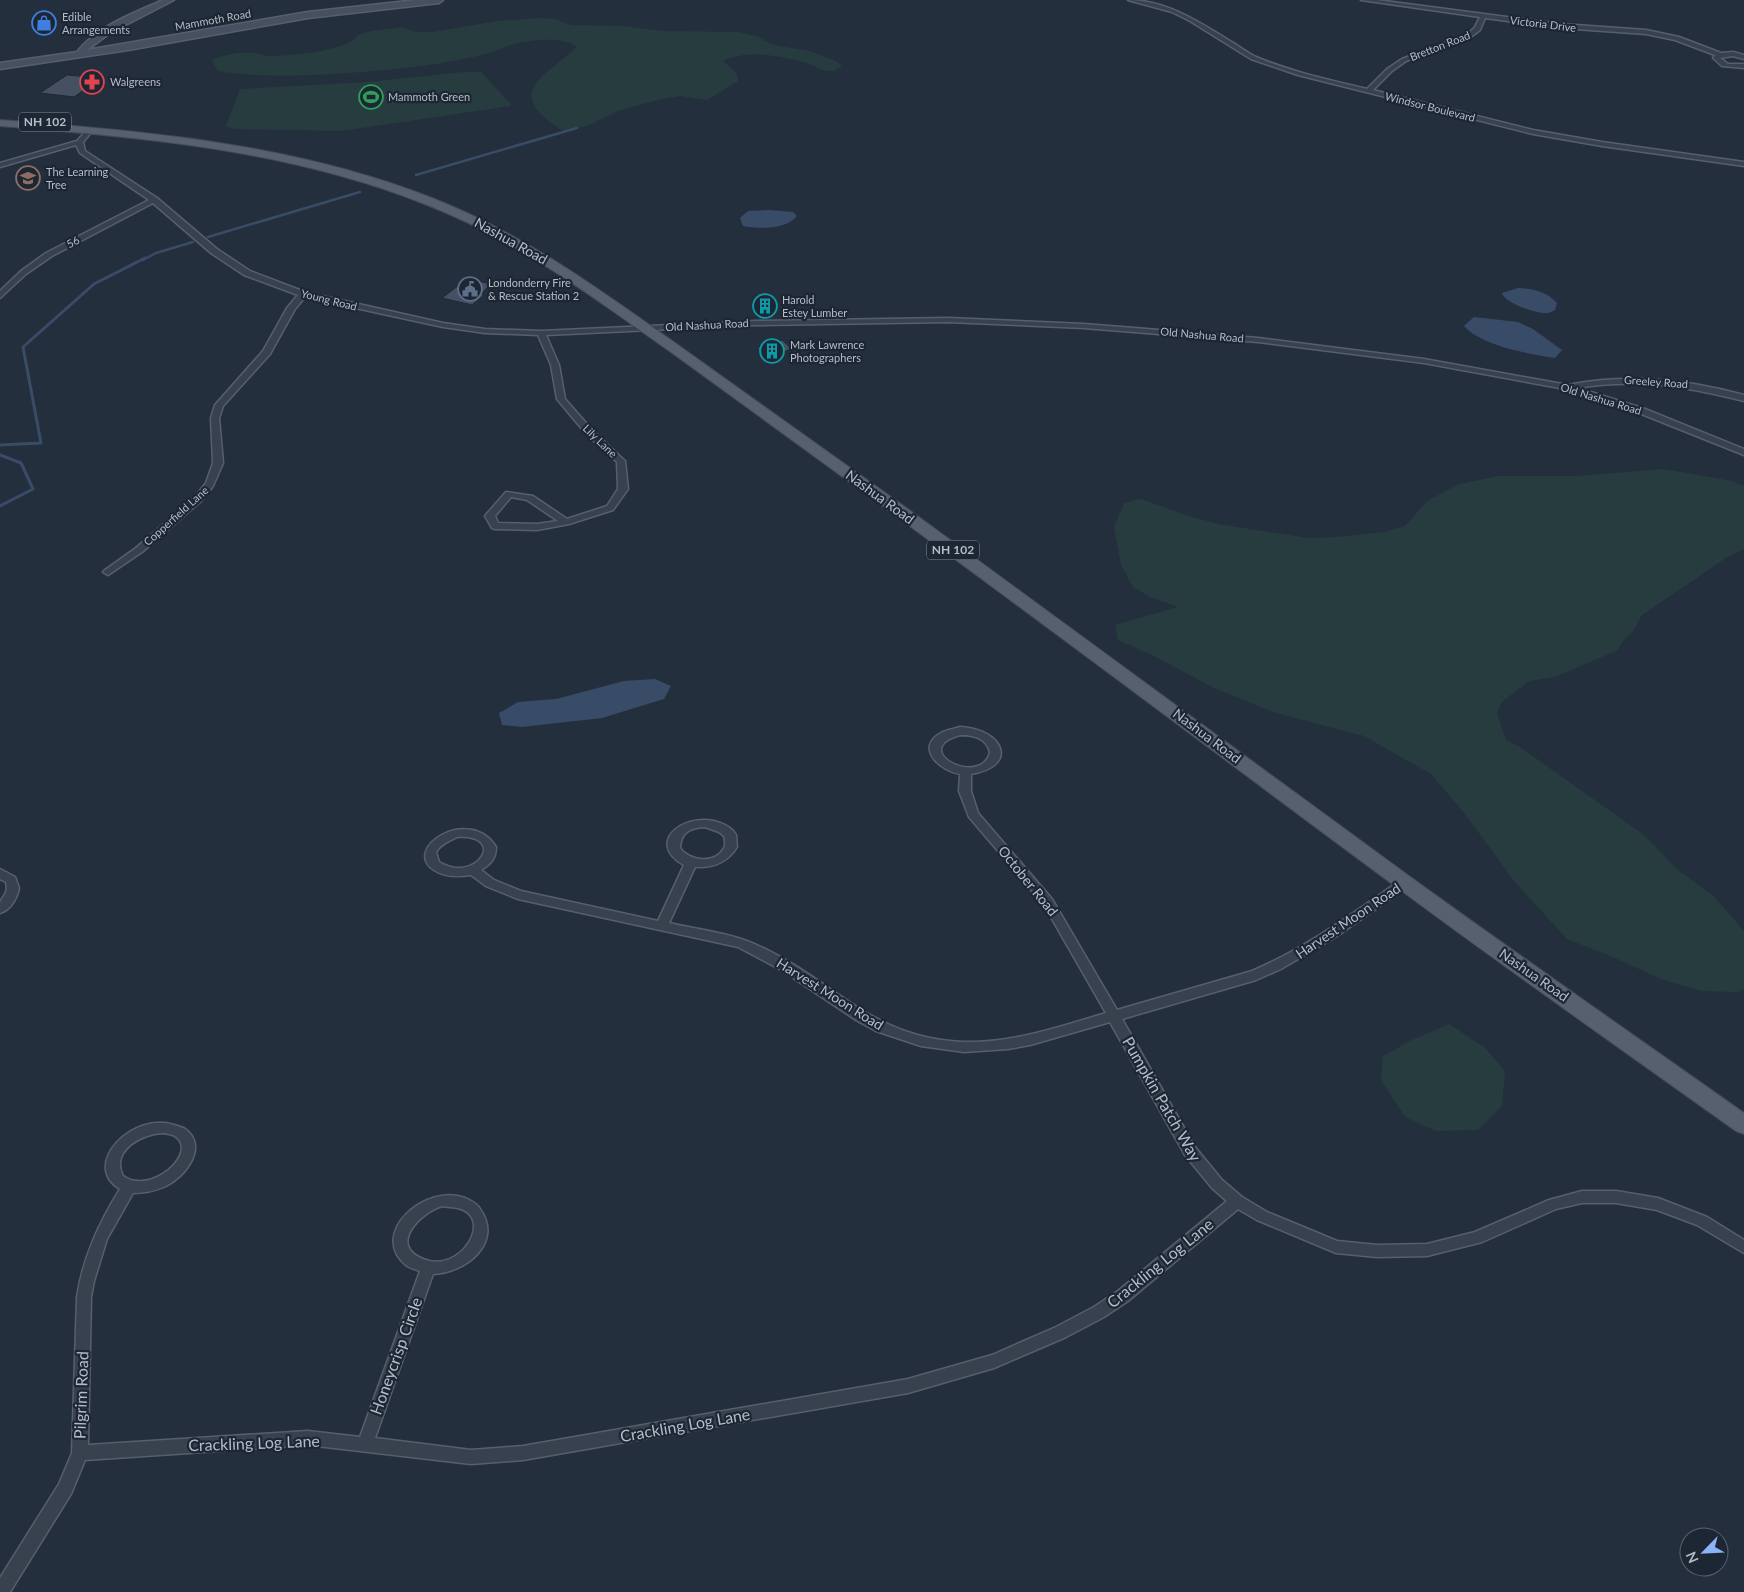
<svg xmlns="http://www.w3.org/2000/svg" width="1744" height="1592" font-family="Lato,sans-serif">
<style>
.green{fill:#263c3f}
.water{fill:#394c67}
.lines{fill:none;stroke-linecap:round;stroke-linejoin:round}
.stream-far1{stroke:#394c67;stroke-width:2.5}
.stream{stroke:#394c67;stroke-width:3}
.building{fill:#455162;stroke:#1f2835}
.street-casing{stroke:#565f6c;stroke-width:3}
.secondary-casing{stroke:#565f6c;stroke-width:3}
.primary-casing{stroke:#414a57;stroke-width:2}
.street{fill:#38414e;fill-rule:evenodd}
.secondary{fill:#465061;fill-rule:evenodd}
.primary{fill:#56606e;fill-rule:evenodd}
.labels{text-anchor:middle;stroke-width:4.5;stroke-linejoin:round;paint-order:stroke}
.far-poi-label{font-size:11px;fill:#b4bcc9;stroke:#1d2633;text-anchor:start}
.far-street-label{font-size:11px;fill:#b4bcc9;stroke:#1d2633}
.shield{fill:#1d2633;stroke:#878f9c;stroke-width:1}
.shield-label{font-size:12px;font-weight:bold;fill:#b4bcc9}
.street-label{font-size:14px;fill:#b4bcc9;stroke:#1d2633}
.near-street-label{font-size:16px;fill:#b4bcc9;stroke:#1d2633}
</style>
<rect width="100%" height="100%" fill="#242f3e"/>
<g class="green">
<path d="M540,18L555,19L571,25L623,26L663,31L738,32L756,36L773,45L810,51L836,61L842,66C839,68 836,71 832,71C823,72 815,66 807,63C781,56 748,49 723,61L737,74L738,81L707,100L680,96L658,100L618,111L587,126L563,131C503,93 541,79 577,47C562,36 532,40 514,44C507,45 500,50 493,52C446,65 395,70 347,73C303,76 261,78 218,71L213,64V59C224,55 242,51 255,53C261,54 267,57 274,56C290,56 351,50 358,35L371,31L402,27L416,32H433L497,21Z"/>
<path d="M463,72H481L511,104L510,106L342,131L235,129L226,126L240,89L368,82Z"/>
<path d="M1664,469L1732,481L1744,486V549L1726,558L1642,615L1633,631L1623,641L1618,650L1555,677L1529,681L1502,702L1497,713L1506,740L1520,747L1644,835L1678,870L1714,896L1744,931V989L1739,992L1701,991L1661,979L1615,958L1567,939L1514,881L1465,814L1431,774L1364,736L1276,713L1214,688L1152,655L1118,640L1115,625L1178,607L1150,597L1133,587L1121,565L1114,527L1124,503L1141,499L1189,516L1218,524L1308,538L1336,537L1384,532L1405,526L1427,501L1460,484L1498,476H1575Z"/>
<path d="M1449,1024L1485,1048L1505,1071L1502,1106L1478,1130L1436,1131L1405,1117L1381,1080L1383,1056L1412,1040Z"/>
</g>
<g class="water">
<path d="M769,210L793,212L797,216C786,230 758,229 743,226L740,218L748,211Z"/>
<path d="M1518,288C1534,289 1546,291 1557,303L1555,310C1552,311 1550,313 1547,313C1537,314 1504,303 1502,293Z"/>
<path d="M1474,317L1518,322L1533,329L1562,350L1555,358C1529,354 1482,346 1464,326Z"/>
<path d="M655,679L671,686L664,699L602,718L522,727L502,725L499,713L518,702L556,699L624,681Z"/>
</g>
<g class="lines">
<g class="stream-far1">
<path d="M416,175L577,128"/>
<path d="M208,237L360,192"/>
<path d="M143,260L156,253L193,242"/>
</g>
<g class="stream">
<path d="M0,445L41,443L23,347L94,284L145,258"/>
<path d="M0,455L21,463L33,489L0,506"/>
</g>
</g>
<g class="building">
<path d="M67,75L101,78L74,97L40,93Z"/>
<path d="M467,279L492,284L480,294L484,295L472,305L442,298Z"/>
<path d="M775,340L777,342L782,340L792,349L767,357L757,348Z"/>
</g>
<g class="lines">
<g class="street-casing">
<g id="street">
<path d="M1128,0C1166,0 1199,22 1230,41C1239,46 1247,53 1256,57C1292,72 1330,80 1367,89L1387,69L1402,59L1468,34L1475,27L1480,17L1361,0H1377L1561,24L1646,30L1679,37L1721,53L1733,52L1744,55V59L1733,56L1720,58L1728,64H1744V68L1722,66L1713,58L1715,55L1675,40L1646,34L1561,28L1485,18L1480,30L1472,36L1406,61L1392,71L1373,90L1533,130L1602,142L1744,162V166L1602,146L1533,134L1298,75L1251,59L1190,21L1172,12Z"/>
<path d="M88,129L93,130L83,142L85,151L157,198L217,249L250,271L305,292L443,323L485,329L541,331L756,321L948,318L1084,324L1258,338L1424,359L1568,385C1628,373 1685,379 1744,395V401C1689,387 1635,378 1578,388L1645,409L1744,449V455L1639,413L1565,389L1424,363L1258,342L1084,328L948,322L756,325L546,335L559,365L565,399L593,431L625,461L628,489L613,510L569,524L537,530L495,529L492,528L485,516L506,492L533,496L567,519L607,506L618,489L617,462L587,435L557,399L551,365L538,335L485,333L443,327L305,297L295,309L270,354L223,406L219,418L223,463L213,486L201,501L142,552L108,575L103,572L105,570L136,548L195,497L206,483L213,463L211,418L215,405L263,351L287,308L298,295L244,275L211,253L153,203L52,256L26,274L0,298V291L21,271L46,253L149,200L80,153L76,145L0,167V163L77,141ZM511,497L527,500L558,521L537,524L498,523L495,516Z"/>
<path d="M960,727C1003,729 1020,766 971,774V791L978,813L1052,899L1117,1010L1252,971C1306,948 1353,913 1401,880H1409L1411,883L1409,886L1337,936L1281,969L1256,980L1122,1019L1195,1147L1222,1180L1242,1197L1267,1212L1337,1241L1377,1245L1427,1244L1475,1232L1549,1200L1582,1191H1616L1658,1198L1707,1217L1744,1240V1253L1697,1225L1657,1210L1616,1203H1582L1556,1209L1482,1242L1427,1256L1377,1257L1336,1253L1257,1220L1238,1209L1128,1301L1104,1317L1066,1337L994,1368L908,1393L523,1460L471,1464L308,1445L85,1460L71,1494L10,1592H0V1578L59,1484L72,1453L77,1297C83,1257 99,1223 120,1189C80,1165 133,1111 174,1125C177,1126 182,1127 185,1129C209,1146 185,1177 166,1186C155,1191 145,1193 133,1193L107,1239L94,1281L91,1297L88,1445L308,1431L360,1437L420,1271C415,1269 409,1268 406,1265C368,1234 425,1183 465,1198C471,1201 477,1203 480,1209C504,1243 465,1273 433,1274L375,1438L471,1450L523,1446L908,1379L992,1355L1056,1327L1094,1307L1118,1291L1227,1201L1212,1188L1185,1155L1110,1022L1030,1045L1008,1049L964,1052L921,1046L876,1031L856,1020L783,971L738,947L518,899L486,886L471,875C458,877 445,877 434,870C401,848 470,805 496,847C496,858 491,864 481,870L494,880L521,891L658,921L684,865C642,842 689,807 725,825C729,827 734,831 736,835C737,839 736,843 737,847C727,863 713,868 695,867L669,923C699,930 733,933 761,947C836,982 872,1039 965,1042C1013,1043 1059,1027 1106,1013L1044,905L969,817L959,791L960,774C941,771 914,748 941,733C946,730 954,729 960,727ZM960,735C974,735 986,738 990,752C981,789 907,750 960,735ZM705,827L719,832L724,836C725,840 726,845 724,848C715,865 689,861 680,848C681,832 690,828 705,827ZM457,837C509,834 476,885 439,862L436,852C441,844 449,841 457,837ZM164,1133C167,1134 172,1134 175,1136C200,1153 150,1196 123,1176C110,1150 143,1133 164,1133ZM442,1206C447,1207 453,1207 458,1208C495,1217 461,1275 423,1259C388,1245 420,1213 442,1206Z"/>
<path d="M0,869L15,877L19,888C17,899 10,910 0,913C0,910 0,907 0,904C2,895 9,895 6,882L0,879Z"/>
</g>
</g>
<g class="secondary-casing">
<path id="secondary" d="M163,0H174L110,33L87,50L308,12L417,0H443L439,3L308,18L128,50L0,69V63L77,52C97,26 134,13 163,0Z"/>
</g>
<g class="primary-casing">
<path id="primary" d="M0,120C146,131 295,144 432,198C526,235 597,288 678,345C756,401 834,456 912,512C1078,633 1243,755 1409,876C1520,956 1632,1034 1744,1113V1134L1736,1131C1622,1050 1507,969 1395,886C1230,764 1066,640 900,519C823,462 745,406 668,350C587,293 516,239 422,203C288,150 142,137 0,126Z"/>
</g>
<use href="#street" class="street"/>
<use href="#secondary" class="secondary"/>
<use href="#primary" class="primary"/>
</g>
<defs>
<g id="shop-ring" transform="scale(1.25)"><circle r="9.5" fill="#1d2633" stroke="#3f7fe0" stroke-width="1.5"/><path d="M-5-2.5h2.3a2.7 3.5 0 0 1 5.4 0H5L5.5 6h-11ZM-1.5-2.5h3a1.5 2.3 0 0 0-3 0Z" fill="#3f7fe0"/></g>
<g id="pharmacy-ring" transform="scale(1.25)"><circle r="9.5" fill="#1d2633" stroke="#e0444e" stroke-width="1.5"/><path d="M-2-6h4v4h4v4h-4v4h-4v-4h-4v-4h4Z" fill="#e0444e"/></g>
<g id="stadium-ring" transform="scale(1.25)"><circle r="9.5" fill="#1d2633" stroke="#2e9e5b" stroke-width="1.5"/><path d="M0-5a6.5 5 0 1 0 0 10a6.5 5 0 1 0 0-10ZM-3.5-1.8h7v3.6h-7Z" fill="#2e9e5b"/></g>
<g id="school-ring" transform="scale(1.25)"><circle r="9.5" fill="#1d2633" stroke="#8d6e63" stroke-width="1.5"/><path d="M0-5L7-2L0 1L-7-2ZM-4 1L0 2.5L4 1V4Q0 6-4 4Z" fill="#8d6e63"/></g>
<g id="civic-ring" transform="scale(1.25)"><circle r="9.5" fill="#1d2633" stroke="#5c6f8a" stroke-width="1.5"/><path d="M-.6-6.5H3V-4.5H.6V-3L4-1V1h2V6H-6V1h2V-1L-.6-3ZM-1.2 2.5V6h2.4V2.5Z" fill="#5c6f8a"/></g>
<g id="building-ring" transform="scale(1.25)"><circle r="9.5" fill="#1d2633" stroke="#0f9aa8" stroke-width="1.5"/><path d="M-4-6H4V6H1V3H-1V6H-4ZM-2.5-4.3h1.7v1.8h-1.7ZM.8-4.3h1.7v1.8H.8ZM-2.5-1h1.7V.8h-1.7ZM.8-1h1.7V.8H.8Z" fill="#0f9aa8"/></g>
</defs>
<g fill-rule="evenodd">
<use href="#shop-ring" x="44" y="23"/>
<use href="#pharmacy-ring" x="92" y="82"/>
<use href="#stadium-ring" x="371" y="97"/>
<use href="#school-ring" x="28" y="178"/>
<use href="#civic-ring" x="470" y="289"/>
<use href="#building-ring" x="765" y="306"/>
<use href="#building-ring" x="772" y="351"/>
</g>
<g class="labels">
<g class="far-poi-label">
<text x="62" y="21">Edible<tspan x="62" dy="13">Arrangements</tspan></text>
<text x="110" y="86">Walgreens</text>
<text x="388" y="101">Mammoth Green</text>
<text x="46" y="176">The Learning<tspan x="46" dy="13">Tree</tspan></text>
<text x="488" y="287">Londonderry Fire<tspan x="488" dy="13">&amp; Rescue Station 2</tspan></text>
<text x="782" y="304">Harold<tspan x="782" dy="13">Estey Lumber</tspan></text>
<text x="790" y="349">Mark Lawrence<tspan x="790" dy="13">Photographers</tspan></text>
</g>
<g class="far-street-label">
<text transform="translate(213 20) rotate(-10)" y="4">Mammoth Road</text>
<text transform="translate(1543 24) rotate(7)" y="4">Victoria Drive</text>
<text transform="translate(1440 46) rotate(-21)" y="4">Bretton Road</text>
<text transform="translate(1430 107) rotate(14)" y="4">Windsor Boulevard</text>
<text transform="translate(73 242) rotate(-26)" y="4">56</text>
<text transform="translate(329 300) rotate(14)" y="4">Young Road</text>
<text transform="translate(707 325) rotate(-3)" y="4">Old Nashua Road</text>
<text transform="translate(1202 335) rotate(5)" y="4">Old Nashua Road</text>
<text transform="translate(1656 382) rotate(4)" y="4">Greeley Road</text>
<text transform="translate(1601 399) rotate(17)" y="4">Old Nashua Road</text>
<text transform="translate(600 441) rotate(44)" y="4">Lily Lane</text>
<text transform="translate(176 516) rotate(-42)" y="4">Copperfield Lane</text>
</g>
<g class="shield">
<rect x="19" y="112.5" width="52" height="19" rx="4"/>
<rect x="927" y="540.5" width="52" height="19" rx="4"/>
</g>
<g class="shield-label">
<text x="45" y="126">NH 102</text>
<text x="953" y="554">NH 102</text>
</g>
<g class="street-label">
<text transform="translate(511 241) rotate(29)" y="5">Nashua Road</text>
<text transform="translate(880 497) rotate(36)" y="5">Nashua Road</text>
<text transform="translate(1207 736) rotate(37)" y="5">Nashua Road</text>
<text transform="translate(1028 881) rotate(51)" y="5">October Road</text>
<text transform="translate(1348 921) rotate(-34)" y="5">Harvest Moon Road</text>
<text transform="translate(1534 975) rotate(35)" y="5">Nashua Road</text>
<text transform="translate(830 994) rotate(32)" y="5">Harvest Moon Road</text>
</g>
<g class="near-street-label">
<text transform="translate(1162 1099) rotate(60)" y="6">Pumpkin Patch Way</text>
<text transform="translate(1160 1263) rotate(-39)" y="6">Crackling Log Lane</text>
<text transform="translate(396 1356) rotate(-70)" y="6">Honeycrisp Circle</text>
<text transform="translate(81 1395) rotate(-88)" y="6">Pilgrim Road</text>
<text transform="translate(685 1425) rotate(-10)" y="6">Crackling Log Lane</text>
<text transform="translate(254 1443) rotate(-2)" y="6">Crackling Log Lane</text>
</g>
</g>
<g transform="translate(1704 1552) rotate(246)"><circle r="24" fill="#1d2633" stroke="#59626f"/>
<path d="M0-4L9 19L0 12L-9 19Z" fill="#8ab4f8"/>
<text y="-8" font-size="14" font-weight="bold" text-anchor="middle" fill="#b4bcc9">N</text>
</g>
</svg>
